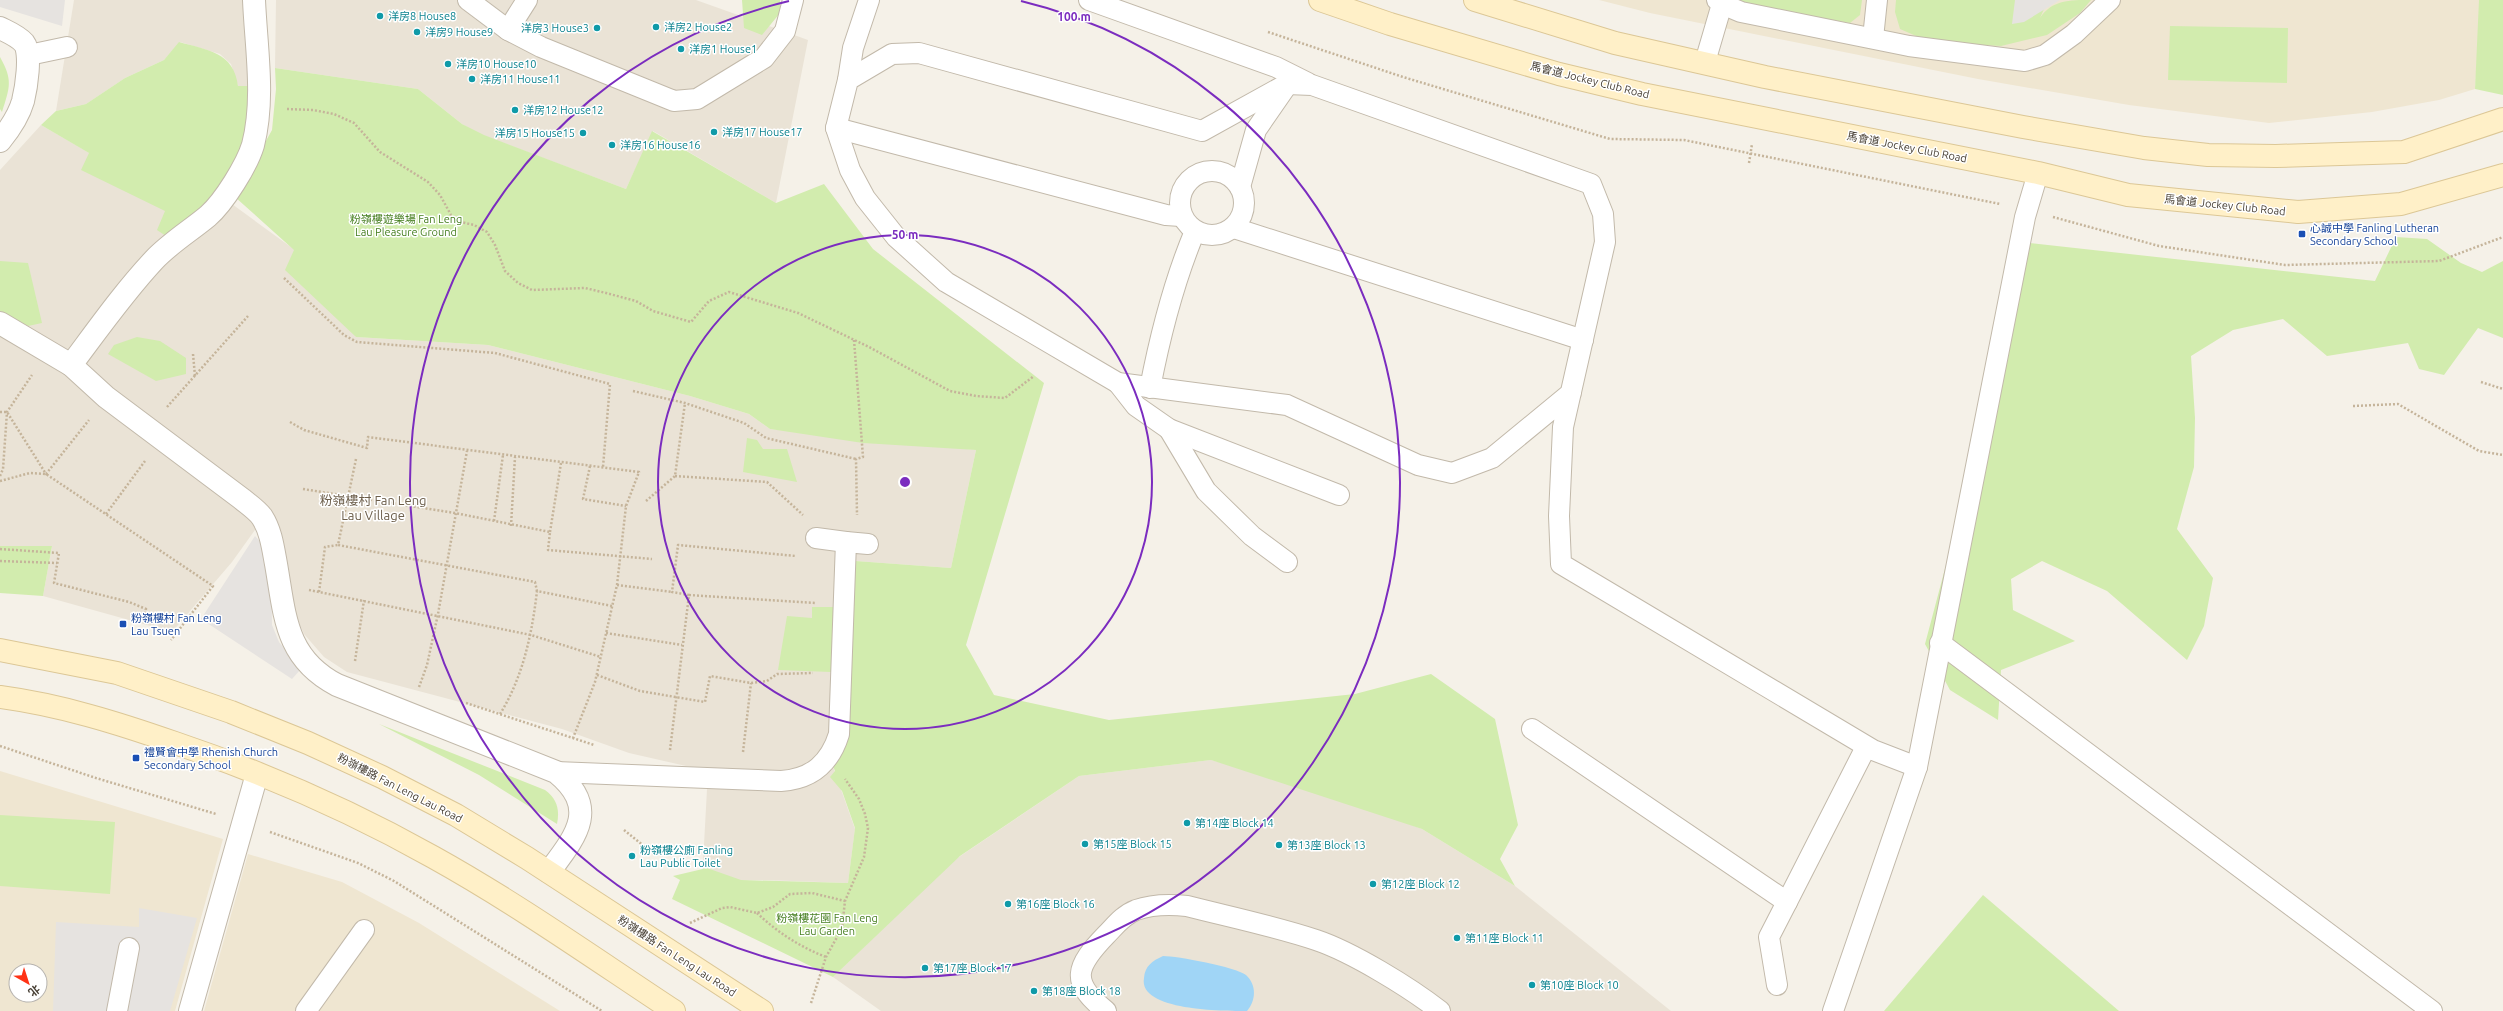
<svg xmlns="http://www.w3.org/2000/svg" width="2503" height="1011" font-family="Ubuntu,'Noto Sans SC',sans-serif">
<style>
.residential{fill:#eae3d6}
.education{fill:#efe6d1;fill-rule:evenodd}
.green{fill:#d2ecae}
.parking{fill:#e6e3e0}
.water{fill:#a0d5f6}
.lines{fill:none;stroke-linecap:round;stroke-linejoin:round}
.lane-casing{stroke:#c2b9aa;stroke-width:22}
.street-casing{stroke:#c2b9aa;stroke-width:24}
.secondary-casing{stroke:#dcc796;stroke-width:24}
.path{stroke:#c5b49a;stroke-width:2.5;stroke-dasharray:2 2;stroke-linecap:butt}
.lane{stroke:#fff;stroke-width:20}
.street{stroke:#fff;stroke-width:22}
.secondary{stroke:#fff0c8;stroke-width:22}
.ring{fill:none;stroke:#7b2cbf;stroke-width:2}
.culture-dot{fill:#0f9aa8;stroke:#fff;stroke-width:1.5}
.transit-dot{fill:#1a4fb4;stroke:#fff;stroke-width:1.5}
.labels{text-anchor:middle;stroke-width:3;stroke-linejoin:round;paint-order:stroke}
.culture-label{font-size:11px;fill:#0d838f;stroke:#fff;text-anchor:start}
.street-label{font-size:11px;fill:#494136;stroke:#fff}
.park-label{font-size:11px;fill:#498124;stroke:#fff}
.transit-label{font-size:11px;fill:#164399;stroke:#fff;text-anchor:start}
.quarter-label{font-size:13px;fill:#6d5f4c;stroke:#fff}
.centre{fill:#7b2cbf;stroke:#fff;stroke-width:2}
.ring-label{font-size:12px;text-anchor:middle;font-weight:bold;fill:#7b2cbf;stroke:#fff;stroke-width:3;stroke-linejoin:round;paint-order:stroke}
</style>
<rect width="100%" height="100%" fill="#f5f1e8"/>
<g class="residential">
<path d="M74,0H249L252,86H238L231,64L220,54L180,42L164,60L125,78L86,104L56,111Z"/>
<path d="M276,0H696L808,40L776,203L653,131L626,189L477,133L462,124L418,89L275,68Z"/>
<path d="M41,125L86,151L181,218L214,191L295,250L356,337L488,345L690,396L749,414L770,429L976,450L951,568L842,560L831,761L855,829L848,883L764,880L702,881L708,771L629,753L562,729L347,672L324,657L304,634L296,616L280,530L266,505L257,527L232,562L172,632L43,596L52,546H0V170Z"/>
<path d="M1211,760L1314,788L1422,829L1515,886L1671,1011H881L833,977L953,861L1079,776Z"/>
</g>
<g class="education">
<path d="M1599,0H2481L2475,89L2439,100L2372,112L2269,123L2129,105L1978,79L1650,13Z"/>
<path d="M0,771L223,839L175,1011H0ZM16,971H40V995H16Z"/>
<path d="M248,854L342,882L419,923L560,1011H204Z"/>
</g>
<g class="green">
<path d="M742,0H780V13L762,35L744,28Z"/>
<path d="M1738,0H1862L1860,15L1850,23L1743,4Z"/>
<path d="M1896,0H2048L2040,18C2052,0 2069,0 2091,0L2080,13L2047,35L2001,46L1930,42L1900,29L1895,12Z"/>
<path d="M2479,0H2503V95L2475,89Z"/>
<path d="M2170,26L2288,28L2287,83L2168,80Z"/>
<path d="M179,42C207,50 234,52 238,86H252L246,150L211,204L169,238L157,230L165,211L81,170L89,153L41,125L56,111L86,104L125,78L164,60Z"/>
<path d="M0,57C13,80 10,87 2,112L0,109Z"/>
<path d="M275,68L418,89L462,124L484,135L626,189L652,131L776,203L824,184L873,249L1044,383L966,645L994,695L1109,720L1355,694L1431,674L1495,719L1518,825L1500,859L1515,886L1422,829L1211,760L1079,776L960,856L833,977L672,899L680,880L673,876L707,868L741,880L848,883L855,828L842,791L830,777L835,771L831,761L842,560L951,568L976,450L863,443L770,429L749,414L690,396L488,345L356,337L285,270L294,250L235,197L272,130L276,89Z"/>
<path d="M2396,237L2427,239L2461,263L2482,272L2503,261V338L2478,328L2444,375L2419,369L2408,343L2327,356L2283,319L2233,330L2191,356L2195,418L2194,467L2177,529L2213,578L2204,626L2187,660L2107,591L2042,561L2011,579L2013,610L2075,641L2001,670L1998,720L1950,690L1925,644L1985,418L2020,242L2375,281Z"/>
<path d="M0,261L28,263L42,323L28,326L0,311Z"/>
<path d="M137,337L160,341L186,358V374L156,381L108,354L114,345Z"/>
<path d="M747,438L757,440L763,449H787L797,482L743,472Z"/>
<path d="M0,546H52L43,596L0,593Z"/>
<path d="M812,607H835L831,672L778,670L787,616L812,618Z"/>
<path d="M379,724L545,790C557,799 560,809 557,824L479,775Z"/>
<path d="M0,815L115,822L110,894L0,886Z"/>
<path d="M1983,895L2119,1011H1884Z"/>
</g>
<g class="parking">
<path d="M0,0H65L62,26L0,7Z"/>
<path d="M2015,0H2060L2024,22L2012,24Z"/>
<path d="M255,536L267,549L271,569L272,625L279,642L301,669L292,679L201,619Z"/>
<path d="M139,908L197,918L170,1011H53L56,922L139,927Z"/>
</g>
<path class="water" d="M1163,956C1177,956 1236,967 1246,975C1257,985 1256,1001 1247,1011C1224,1011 1138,1011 1144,978C1145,966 1152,961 1163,956Z"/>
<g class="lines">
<g class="lane-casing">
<g id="lane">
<path d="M468,0L508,30"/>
<path d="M527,0L508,30L541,47L674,101L697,99L764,58L785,31L793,0"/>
<path d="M1089,0L1276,67L1308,83"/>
<path d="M1722,4L1741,12L1909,46L2025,61L2045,55L2074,34L2110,0"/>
<path d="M1873,38L1877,0"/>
<path d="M29,55L67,47"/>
<path d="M1705,62L1722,4L1717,0"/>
<path d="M848,80L853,48L869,0"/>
<path d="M836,128L1166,215L1181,216"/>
<circle cx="1212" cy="203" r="32"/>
<path d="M1240,187L1256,130L1285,88"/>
<path d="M1234,228L1583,340"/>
<path d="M1118,383L1136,406L1169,429L1339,495"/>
<path d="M1150,388C1160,336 1174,281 1195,231"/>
<path d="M1571,393L1492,458L1452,473L1418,465L1287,405L1118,383L946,282L896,237L865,198L850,170L836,128L848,80L892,54L919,53L1202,131L1287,84L1312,85L1591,184L1603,214L1605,242L1563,427L1559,516L1561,564L1873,750L1917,767"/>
<path d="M1169,429L1206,491L1252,536L1287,562"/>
<path d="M816,538L846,542"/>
<path d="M1940,643L2432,1011"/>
<path d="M1532,729L1787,902L1866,747"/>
<path d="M556,772L781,781C812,779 830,763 839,734L846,542L868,544"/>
<path d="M1777,985L1769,937L1787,902"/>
<path d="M117,1011L129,948"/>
<path d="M306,1011L364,930"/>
<path d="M1106,1011C1069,982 1076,966 1106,935C1115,926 1123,915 1136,910C1153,904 1169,904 1187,906C1230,917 1274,926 1316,940C1352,952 1409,987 1440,1011"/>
<path d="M1833,1011L1917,767L2025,217L2038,173"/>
</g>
</g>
<g class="street-casing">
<g id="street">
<path d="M0,28C8,32 18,36 24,43C32,53 26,89 23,101C19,115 9,130 0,141"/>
<path d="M0,323L71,365L106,397L242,499C248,504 257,510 262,517C271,531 273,548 276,564C285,615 285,658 337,685L556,772C600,808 576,836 549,872"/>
<path d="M71,365C98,329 124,292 154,260C170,243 190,231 208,216C224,202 247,165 253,145C265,98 256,47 254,0"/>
<path d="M190,1011L257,774"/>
</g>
</g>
<g class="secondary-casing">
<g id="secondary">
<path d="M1320,0L1390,24L1559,74L1642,94L2038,173L2128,195L2298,212L2401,204L2503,175"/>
<path d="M1475,0L1615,43L1765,77L2023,127L2144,148L2208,155L2276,156L2404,152L2503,119"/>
<path d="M0,650L117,673L231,712L308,743L382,777L456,815L527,858L762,1011"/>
<path d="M0,697C60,705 118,723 175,743C264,773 351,811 433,857C516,903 595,959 674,1011"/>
</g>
</g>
<g class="path">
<path d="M1268,32L1403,77L1610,139L1684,140L2000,204"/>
<path d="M287,109L313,110L334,114L354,123L380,152L428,182L440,195L451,215L461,222L474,225L487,232L495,245L505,271L518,283L532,290L585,288L606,293L636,301L653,311L691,322L709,301L729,292L798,313L869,347L950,391L976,396L1005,398L1034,376"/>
<path d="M1749,163L1752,144"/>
<path d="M2053,217L2159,246L2285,265L2439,261L2503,237"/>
<path d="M284,278L344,335L357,342L495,353L610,384L603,467"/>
<path d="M854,340L863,457L856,459L857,515"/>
<path d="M193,354L195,376"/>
<path d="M2481,382L2503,389"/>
<path d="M633,391L685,403L744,423L766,438L856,459"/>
<path d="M2353,406L2398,404L2479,451L2503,455"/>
<path d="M167,407L248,316"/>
<path d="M0,412H7L46,474L89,420"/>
<path d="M290,422L304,430L367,448L368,437L639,472L626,506L617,585L595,682L573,738"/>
<path d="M356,459L338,545L535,582L537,591"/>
<path d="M590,466L583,499L626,506"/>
<path d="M0,476L3,469L7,412L32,375"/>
<path d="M675,476L767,482L803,515"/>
<path d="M0,481L30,473L46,474L213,586L171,640"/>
<path d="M303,489L455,513L550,532L548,550L652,559"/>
<path d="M646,501L675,476L685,403"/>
<path d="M106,514L145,461"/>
<path d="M494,521L503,455"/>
<path d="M511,526L515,457"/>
<path d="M550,532L561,463"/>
<path d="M0,549L59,553L54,583L129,602L146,609L143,616"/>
<path d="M0,561L57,563"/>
<path d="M617,585L672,592"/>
<path d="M309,590L531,635L601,657"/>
<path d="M319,592L325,547L338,545"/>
<path d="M689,595L816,603"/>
<path d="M606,633L682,645"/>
<path d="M355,661L364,600"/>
<path d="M597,675L640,691L705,702L710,676L751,683L767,681L777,674L813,673"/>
<path d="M419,687L427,665L438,614L467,451"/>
<path d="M466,703L594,745"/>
<path d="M500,714C523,677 532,634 537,591L612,606"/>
<path d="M0,746L96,778L216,814"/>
<path d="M670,750L689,595L672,592L678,545L796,556"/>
<path d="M743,752L751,683"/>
<path d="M624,830L655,855"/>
<path d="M270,832L358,863L394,881L602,1011"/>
<path d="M757,913C777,932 800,947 826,957"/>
<path d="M690,923L722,908L730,907L757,913L773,907L790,894L812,893L845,901"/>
<path d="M811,1003L826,957L842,928L845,901L864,857L868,828L865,814L859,799L845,779"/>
</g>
<use href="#lane" class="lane"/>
<use href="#street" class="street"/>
<use href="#secondary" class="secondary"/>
</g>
<g class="ring">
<circle cx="905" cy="482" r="247"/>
<path d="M1021 1A495 495 0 1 1 789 1"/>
</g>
<g class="culture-dot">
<circle cx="380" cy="16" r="4"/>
<circle cx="656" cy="27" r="4"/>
<circle cx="597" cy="28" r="4"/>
<circle cx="417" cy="32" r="4"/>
<circle cx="681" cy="49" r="4"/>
<circle cx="448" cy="64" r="4"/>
<circle cx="472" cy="79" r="4"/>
<circle cx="515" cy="110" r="4"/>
<circle cx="714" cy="132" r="4"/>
<circle cx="583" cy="133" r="4"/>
<circle cx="612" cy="145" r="4"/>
<circle cx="1187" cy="823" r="4"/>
<circle cx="1085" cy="844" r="4"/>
<circle cx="1279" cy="845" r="4"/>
<circle cx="632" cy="856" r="4"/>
<circle cx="1373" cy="884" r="4"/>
<circle cx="1008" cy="904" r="4"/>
<circle cx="1457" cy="938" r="4"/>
<circle cx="925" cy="968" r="4"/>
<circle cx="1532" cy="985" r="4"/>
<circle cx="1034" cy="991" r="4"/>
</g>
<g class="transit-dot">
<rect x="2298" y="230" width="8" height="8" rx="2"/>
<rect x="119" y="620" width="8" height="8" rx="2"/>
<rect x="132" y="754" width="8" height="8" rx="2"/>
</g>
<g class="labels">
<g class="culture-label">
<text x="388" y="20">洋房8 House8</text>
<text x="664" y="31">洋房2 House2</text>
<text x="589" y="32" text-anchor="end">洋房3 House3</text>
<text x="425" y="36">洋房9 House9</text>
<text x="689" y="53">洋房1 House1</text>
<text x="456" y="68">洋房10 House10</text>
<text x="480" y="83">洋房11 House11</text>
<text x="523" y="114">洋房12 House12</text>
<text x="722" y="136">洋房17 House17</text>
<text x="575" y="137" text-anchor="end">洋房15 House15</text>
<text x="620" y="149">洋房16 House16</text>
<text x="1195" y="827">第14座 Block 14</text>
<text x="1093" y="848">第15座 Block 15</text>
<text x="1287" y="849">第13座 Block 13</text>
<text x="640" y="854">粉嶺樓公廁 Fanling<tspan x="640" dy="13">Lau Public Toilet</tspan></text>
<text x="1381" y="888">第12座 Block 12</text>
<text x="1016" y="908">第16座 Block 16</text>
<text x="1465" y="942">第11座 Block 11</text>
<text x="933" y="972">第17座 Block 17</text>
<text x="1540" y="989">第10座 Block 10</text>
<text x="1042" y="995">第18座 Block 18</text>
</g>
<g class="street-label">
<text transform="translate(1590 80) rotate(14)" y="4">馬會道 Jockey Club Road</text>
<text transform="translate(1907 147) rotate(11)" y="4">馬會道 Jockey Club Road</text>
<text transform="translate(2225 205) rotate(6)" y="4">馬會道 Jockey Club Road</text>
<text transform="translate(400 788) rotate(27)" y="4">粉嶺樓路 Fan Leng Lau Road</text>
<text transform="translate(677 956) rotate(33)" y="4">粉嶺樓路 Fan Leng Lau Road</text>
</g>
<g class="park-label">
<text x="406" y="223">粉嶺樓遊樂場 Fan Leng<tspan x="406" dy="13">Lau Pleasure Ground</tspan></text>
<text x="827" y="922">粉嶺樓花園 Fan Leng<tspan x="827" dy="13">Lau Garden</tspan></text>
</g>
<g class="transit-label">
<text x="2310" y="232">心誠中學 Fanling Lutheran<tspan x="2310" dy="13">Secondary School</tspan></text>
<text x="131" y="622">粉嶺樓村 Fan Leng<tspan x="131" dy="13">Lau Tsuen</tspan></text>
<text x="144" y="756">禮賢會中學 Rhenish Church<tspan x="144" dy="13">Secondary School</tspan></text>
</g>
<g class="quarter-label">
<text x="373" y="505">粉嶺樓村 Fan Leng<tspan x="373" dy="15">Lau Village</tspan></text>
</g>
</g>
<circle cx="905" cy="482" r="6" class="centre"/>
<g class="ring-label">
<text x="1074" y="21">100 m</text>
<text x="905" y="239">50 m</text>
</g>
<g transform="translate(28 983) rotate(141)"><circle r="19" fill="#ffffff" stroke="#b6b3af"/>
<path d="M0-3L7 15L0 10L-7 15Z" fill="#ff3215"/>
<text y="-6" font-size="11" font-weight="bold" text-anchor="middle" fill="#494136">北</text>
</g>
</svg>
